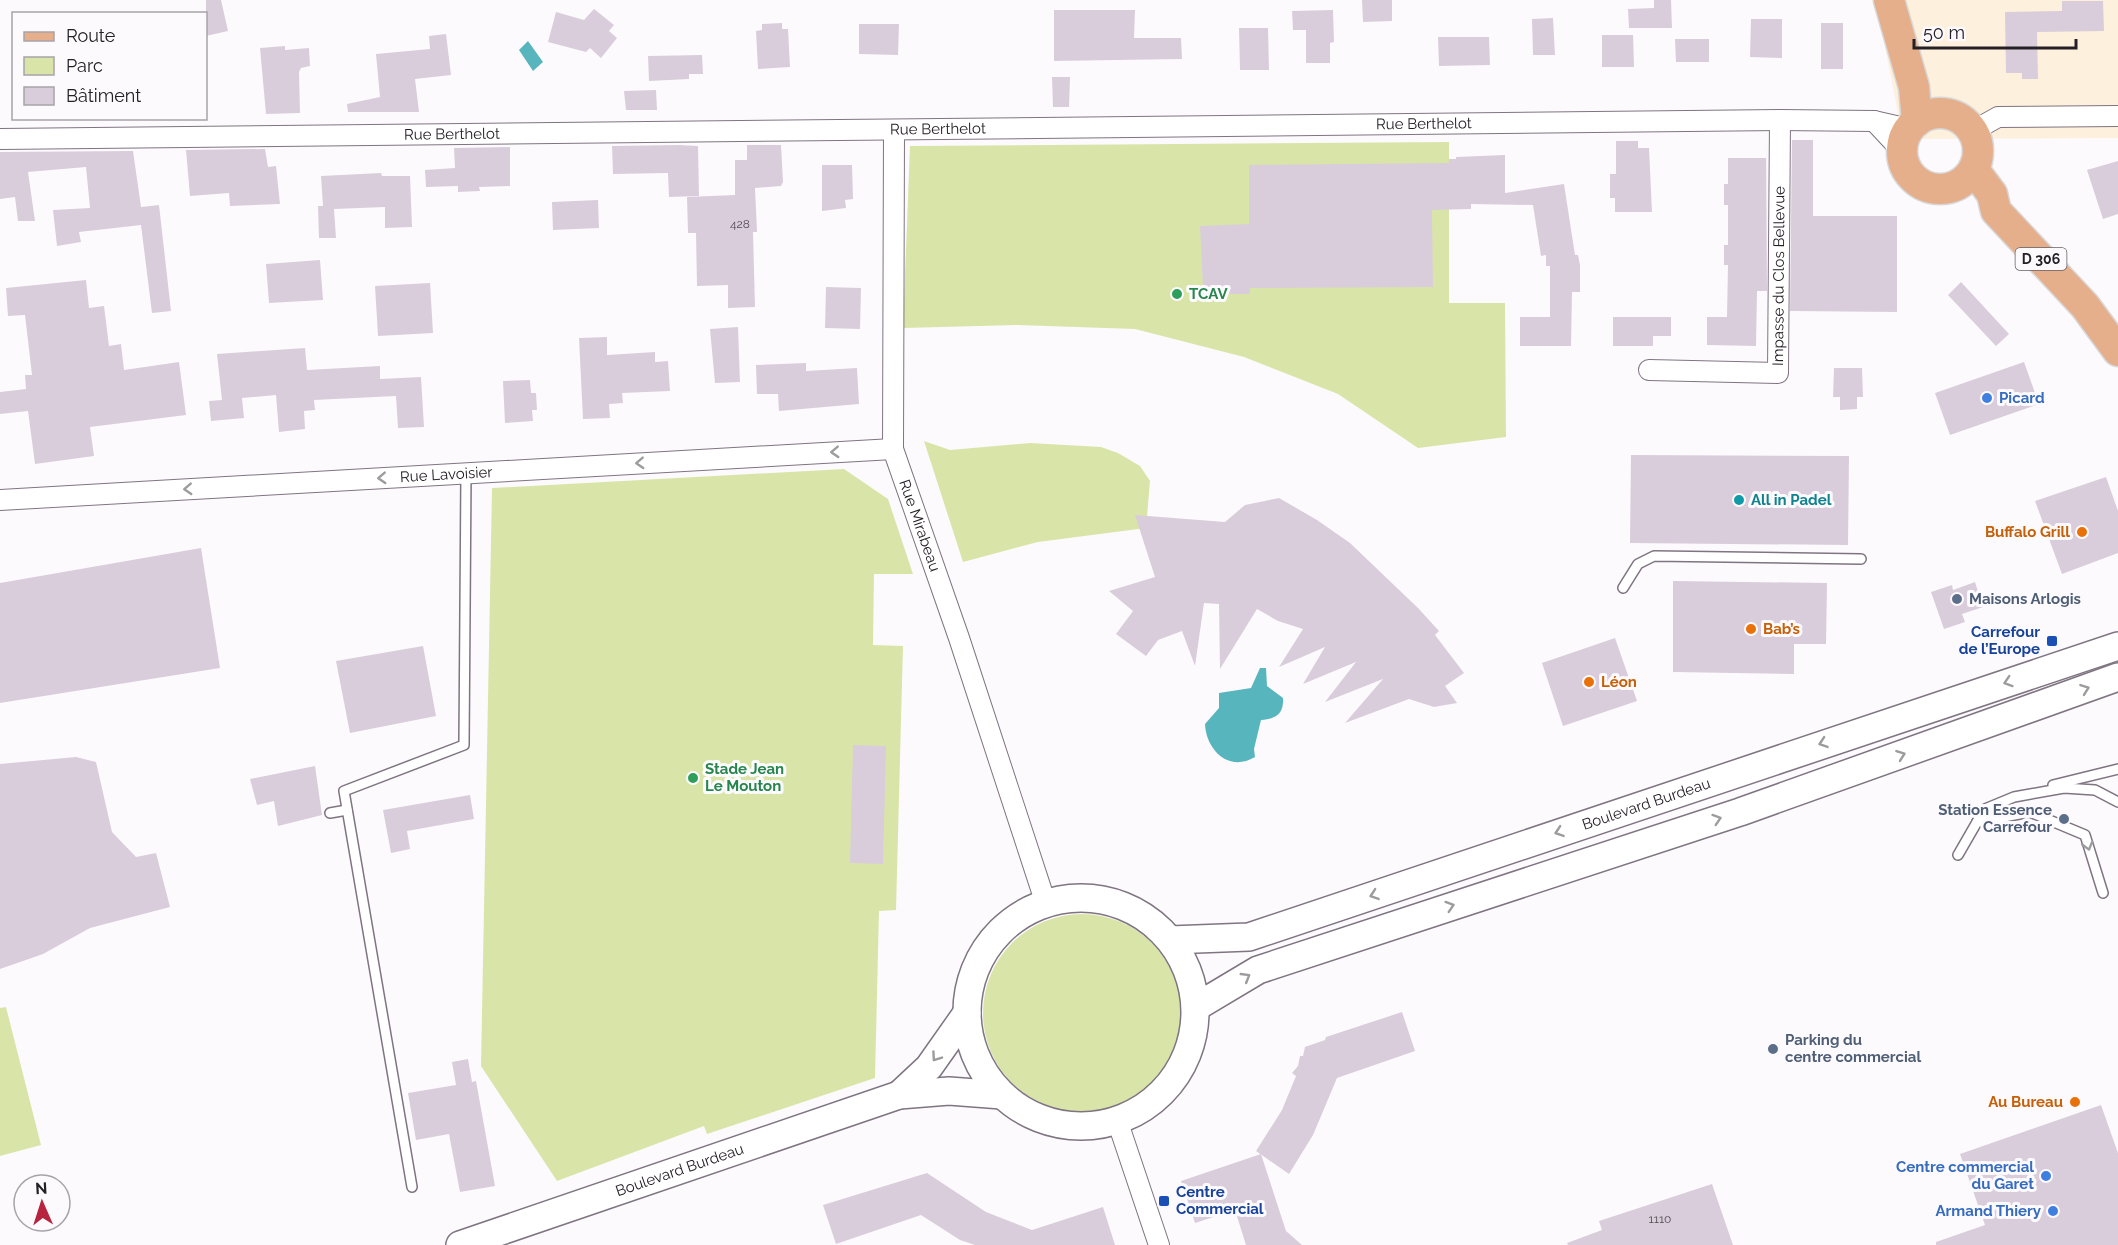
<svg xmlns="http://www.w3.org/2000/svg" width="2118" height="1245" font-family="Raleway,sans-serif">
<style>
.industrial{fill:#fdf0dc}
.green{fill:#d9e5a8}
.water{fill:#57b6bd}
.building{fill:#d9cddb}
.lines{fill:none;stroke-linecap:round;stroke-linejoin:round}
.lane-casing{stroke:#7f7481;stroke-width:12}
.street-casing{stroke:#7f7481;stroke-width:22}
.secondary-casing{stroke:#7f7481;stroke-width:30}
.primary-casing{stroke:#d8d7d8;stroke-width:33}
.lane{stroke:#fff;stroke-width:9}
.street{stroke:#fff;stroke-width:20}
.secondary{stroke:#fff;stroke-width:27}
.primary{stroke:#e5af8b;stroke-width:30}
.oneway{stroke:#9d9b9d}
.leisure-dot{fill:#2e9e5b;stroke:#fdfafe;stroke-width:2}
.shop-dot{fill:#3f7fe0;stroke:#fdfafe;stroke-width:2}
.culture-dot{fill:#0f9aa8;stroke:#fdfafe;stroke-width:2}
.food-dot{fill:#e8710a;stroke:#fdfafe;stroke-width:2}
.service-dot{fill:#5c6f8a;stroke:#fdfafe;stroke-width:2}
.transit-dot{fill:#1a4fb4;stroke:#fdfafe;stroke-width:2}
.labels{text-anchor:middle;stroke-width:6;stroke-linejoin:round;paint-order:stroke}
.number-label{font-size:12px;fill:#524b53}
.shield{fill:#fdfafe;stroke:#666167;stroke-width:1.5}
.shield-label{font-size:14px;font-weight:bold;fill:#252026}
.street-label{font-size:15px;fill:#252026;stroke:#fdfafe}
.leisure-label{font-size:15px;font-weight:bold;fill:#27864d;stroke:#fdfafe;text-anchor:start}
.shop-label{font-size:15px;font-weight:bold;fill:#366cbe;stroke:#fdfafe;text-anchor:end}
.culture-label{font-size:15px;font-weight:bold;fill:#0d838f;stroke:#fdfafe;text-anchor:start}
.food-label{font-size:15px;font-weight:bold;fill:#c56008;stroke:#fdfafe;text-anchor:end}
.service-label{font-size:15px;font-weight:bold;fill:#4e5e75;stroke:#fdfafe;text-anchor:start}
.transit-label{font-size:15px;font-weight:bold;fill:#164399;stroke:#fdfafe;text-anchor:end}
</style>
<rect width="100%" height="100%" fill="#fdfafe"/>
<path class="industrial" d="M1876,0H2118V138L1903,139Z"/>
<g class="green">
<path d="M1449,142V303H1505L1506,437L1418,448L1338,394L1244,357L1135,329L1017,325L903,328L910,146Z"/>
<path d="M924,441L950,450L1030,443L1101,447L1118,453L1140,466L1150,481L1146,528L1038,542L963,562Z"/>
<path d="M844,469L888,499L913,574H874L873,645L903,646L896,910L879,911L875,1078L707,1134L704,1126L557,1181L481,1066L492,488Z"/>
<circle cx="1082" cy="1013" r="99"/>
<path d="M6,1007L41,1145L0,1156V1008Z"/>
</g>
<g class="water">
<path d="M528,41L543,62L533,71L519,50Z"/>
<path d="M1260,668H1266L1267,686L1283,698C1284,714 1276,719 1261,720L1254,749L1255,757C1228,773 1206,749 1205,724L1219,708V693L1251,688Z"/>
</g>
<g class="building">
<path d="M206,0H221L228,31L206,36Z"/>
<path d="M1362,0H1392V21L1363,22Z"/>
<path d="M1654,0H1671L1672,28H1629L1628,9L1654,8Z"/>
<path d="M2062,1H2103L2104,31L2037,32L2038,79H2022V73H2006L2005,12L2062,11Z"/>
<path d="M594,9L614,25L609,31L617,38L601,58L590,48L586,52L548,42L556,12L584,20Z"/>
<path d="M1054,10H1135L1134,38H1181L1182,59L1054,61Z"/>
<path d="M1333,10L1334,42L1330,43V63H1306V30H1293L1292,11Z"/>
<path d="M1553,18L1555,55H1533L1532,19Z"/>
<path d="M1751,19H1782V58L1750,57Z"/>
<path d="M782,23V29H788L790,67L758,69L756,31L762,30V24Z"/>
<rect x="1821" y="23" width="22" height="46"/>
<path d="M859,24H899L898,55L859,54Z"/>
<path d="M1239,28H1268L1269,70H1240Z"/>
<path d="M446,34L451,75L415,79L419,112H348L347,104L380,97L376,54L430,49L429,36Z"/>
<path d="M1602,35H1633L1634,67H1602Z"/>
<path d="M1438,37H1489L1490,65L1439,66Z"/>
<path d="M1675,39H1709V62H1676Z"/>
<path d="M285,46V50L309,48L310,66L301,68L299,72L300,113L266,114L260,48Z"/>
<path d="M702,55L703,74H689V79L649,81L648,56Z"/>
<path d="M1052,77H1070L1069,107H1053Z"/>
<path d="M656,90L657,110H626L624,91Z"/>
<path d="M1766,140L1767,291H1757L1756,346L1707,345V317H1727L1728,265H1724V245H1728V205H1724V184H1728V158H1766Z"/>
<path d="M1792,140H1813V216H1897V312L1790,311Z"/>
<path d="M1616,141H1638V148H1649L1652,212H1615V198H1610V174H1616Z"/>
<path d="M679,145L698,146L699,196L669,197L668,173L613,174L612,146Z"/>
<path d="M747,145H781L783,182L781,186L755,188L757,232H753L755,307L728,308V285L697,286L696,233H688L687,197L735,195V160H747Z"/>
<path d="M510,147V186L479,187L480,191L458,192V186L426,187L425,170L455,168L454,148Z"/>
<path d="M265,149L268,167L276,166L280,204L230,206L229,193L190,196L186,150Z"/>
<path d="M133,151L141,207L159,205L171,311L152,313L141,225L79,232L81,242L57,246L53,210L90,208L86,167L28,172L35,221H18L15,197L0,199V152Z"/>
<path d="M1505,155V193L1564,184L1575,255H1578L1580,265V292H1572L1571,346H1520V317H1550V266H1546V255L1541,256L1533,205L1471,204V209L1432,210L1433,287L1250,288V294H1212L1203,288L1200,226L1249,224V165L1449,163V159H1456V157Z"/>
<path d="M2118,161V214L2103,219L2087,170Z"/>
<path d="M822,165H852L853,199L845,200L846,208L822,211Z"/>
<path d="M381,173L382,176H410L412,227L385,228V207L334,209L336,238H319L318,206H323L321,176Z"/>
<path d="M598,200L599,228L553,230L552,202Z"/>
<path d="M320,260L323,300L269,303L266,264Z"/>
<path d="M86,280L89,308L104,306L109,346L121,344L124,370L179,362L186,415L90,427L94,456L35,464L28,411L0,414V392L26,389L25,375H32L25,315L8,316L6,288Z"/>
<path d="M1961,282L2009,334L1996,346L1948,295Z"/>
<path d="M430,283L433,333L378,336L375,286Z"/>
<path d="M826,287L861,288L860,329L825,328Z"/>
<path d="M1613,317H1671V336H1653V346H1613Z"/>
<path d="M738,327L740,382L715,383L710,329Z"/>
<path d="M607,337V355L655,352V362L668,361L670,391L622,393L623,403L609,404L610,418L583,419L579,338Z"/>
<path d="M305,348L307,370L380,366V379L421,377L424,427L398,428L396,396L314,400L315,410L304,411L305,429L279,432L276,395L242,398L244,418L211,421L209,401L222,400L217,354Z"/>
<path d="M2024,362L2039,404L1950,435L1935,393Z"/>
<path d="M806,363V371L857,368L859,404L779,411L778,394H757L756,365Z"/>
<path d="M1834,368H1862L1863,397H1857V409L1840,410V397H1833Z"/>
<path d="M530,380L531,393H536L537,410H532L533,421L505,423L503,381Z"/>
<path d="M1631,455L1849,456L1848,545L1630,543Z"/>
<path d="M2106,477L2118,511V553L2062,574L2035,501Z"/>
<path d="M1279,498L1317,520L1350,543L1418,608L1439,631L1435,635L1464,673L1445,686L1457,703L1434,707L1409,699L1345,723L1383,679L1325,702L1356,662L1303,684L1325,647L1279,667L1303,629L1278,621L1257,609L1220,669L1219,604L1204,603L1195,666L1182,631L1158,640L1146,656L1116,634L1133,611L1109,591L1155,577L1135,515L1225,522L1245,505Z"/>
<path d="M201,548L220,668L0,703V583Z"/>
<path d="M1673,581L1827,583L1826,644H1794V674L1673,672Z"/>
<path d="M1975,582L1983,607L1962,614L1965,622L1944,629L1931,592L1952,585L1953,590Z"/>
<path d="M1615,638L1637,701L1563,726L1542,663Z"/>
<path d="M423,646L436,716L350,733L336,661Z"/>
<path d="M853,745L886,746L883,864L850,863Z"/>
<path d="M76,757L96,762L112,832L136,857L156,853L170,907L90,928L43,954L0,969V764Z"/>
<path d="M315,766L322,815L278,826L274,801L257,805L250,779Z"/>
<path d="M470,795L474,819L407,831L410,849L391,853L383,810Z"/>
<path d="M1402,1012L1415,1051L1337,1078L1313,1135L1289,1174L1256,1151L1282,1110L1296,1076L1292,1073L1298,1066L1300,1056H1303L1305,1047L1325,1040L1326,1037Z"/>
<path d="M468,1059L472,1082L476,1081L495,1186L460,1192L449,1134L416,1140L408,1093L456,1085L452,1062Z"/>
<path d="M2101,1105L2118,1153V1245H1936V1242L1985,1225L1960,1154Z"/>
<path d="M1261,1154L1286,1231L1302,1245H1246L1235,1210L1195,1223L1181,1181Z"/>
<path d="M927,1173L986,1212L1032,1230L1103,1207L1115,1245H975L960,1240L921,1215L836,1244L823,1205Z"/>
<path d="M1712,1184L1733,1245H1568L1567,1243L1602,1230L1599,1221Z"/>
</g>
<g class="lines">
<g class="lane-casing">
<g id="lane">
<path d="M1623,588L1638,564L1654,556L1861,559"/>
<path d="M2053,785L2118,769"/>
<path d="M330,813L347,810"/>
<path d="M1977,822L1985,809L2014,797L2064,788L2095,790L2118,802"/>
<path d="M1958,855L1977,822L2030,812L2085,835L2103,893"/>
<path d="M412,1187L344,791L464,745L466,473"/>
</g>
</g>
<g class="street-casing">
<g id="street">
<path d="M1874,121L1902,151"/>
<path id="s1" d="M894,131L893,449L959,638L1046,904"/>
<path d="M1973,131L1998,117L2118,116"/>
<path id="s2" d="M0,139L1780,120L1874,121L1909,129"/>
<path id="s3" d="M1649,370L1778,373L1780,120"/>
<path id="s4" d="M0,500L893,449"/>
<path d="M1117,1120L1159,1245"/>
</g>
</g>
<g class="secondary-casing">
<g id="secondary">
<circle cx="1081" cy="1012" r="114"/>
<path id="s5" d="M1170,940L1249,937L2118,646"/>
<path d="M1196,1007L1258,970L1740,812L2118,677"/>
<path d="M899,1095L929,1067L967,1013"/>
<path id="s6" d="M460,1245L899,1095L949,1091L1002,1095"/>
</g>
</g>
<g class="primary-casing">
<g id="primary">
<path d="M1889,0L1914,87L1917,121"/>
<circle cx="1940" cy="151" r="38"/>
<path d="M1974,170L1992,194L1996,211L2085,306L2118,351"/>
</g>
</g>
<use href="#lane" class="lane"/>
<use href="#street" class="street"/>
<use href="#secondary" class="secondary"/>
<use href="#primary" class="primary"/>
</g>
<defs><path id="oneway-chevron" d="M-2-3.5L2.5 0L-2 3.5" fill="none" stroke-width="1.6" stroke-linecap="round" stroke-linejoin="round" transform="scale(1.5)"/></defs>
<g class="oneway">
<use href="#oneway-chevron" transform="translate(835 452) rotate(177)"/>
<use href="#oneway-chevron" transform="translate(640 463) rotate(177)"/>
<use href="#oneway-chevron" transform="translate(382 478) rotate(177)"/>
<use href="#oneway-chevron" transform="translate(188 489) rotate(177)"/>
<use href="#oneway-chevron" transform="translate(2008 682) rotate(162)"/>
<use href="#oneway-chevron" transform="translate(2085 689) rotate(-20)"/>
<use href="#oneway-chevron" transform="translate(1823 743) rotate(161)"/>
<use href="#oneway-chevron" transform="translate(1901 755) rotate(-20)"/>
<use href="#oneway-chevron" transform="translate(1717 819) rotate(-18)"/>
<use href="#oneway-chevron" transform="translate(1559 832) rotate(161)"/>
<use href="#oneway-chevron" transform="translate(2088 846) rotate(74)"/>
<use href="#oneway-chevron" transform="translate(1374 895) rotate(161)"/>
<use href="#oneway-chevron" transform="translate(1450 906) rotate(-18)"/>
<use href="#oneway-chevron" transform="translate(1246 977) rotate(-31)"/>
<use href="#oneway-chevron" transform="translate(936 1057) rotate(125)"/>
</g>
<g class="leisure-dot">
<circle cx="1177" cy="294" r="6"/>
<circle cx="693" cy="778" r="6"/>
</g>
<g class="shop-dot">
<circle cx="1987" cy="398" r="6"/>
<circle cx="2046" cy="1176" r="6"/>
<circle cx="2053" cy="1211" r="6"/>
</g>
<circle class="culture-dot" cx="1739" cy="500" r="6"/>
<g class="food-dot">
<circle cx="2082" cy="532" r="6"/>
<circle cx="1751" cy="629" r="6"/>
<circle cx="1589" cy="682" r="6"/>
<circle cx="2075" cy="1102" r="6"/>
</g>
<g class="service-dot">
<circle cx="1957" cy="599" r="6"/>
<circle cx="2064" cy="819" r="6"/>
<circle cx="1773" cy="1049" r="6"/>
</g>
<g class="transit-dot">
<rect x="2046" y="635" width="12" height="12" rx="3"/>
<rect x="1158" y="1195" width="12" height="12" rx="3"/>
</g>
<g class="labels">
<g class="number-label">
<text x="740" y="228">428</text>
<text x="1660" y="1223">1110</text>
</g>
<rect class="shield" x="2015.5" y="248" width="51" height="22" rx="4.5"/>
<g class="shield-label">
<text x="2041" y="264">D 306</text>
</g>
<g class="street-label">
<text dy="5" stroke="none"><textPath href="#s2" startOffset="1424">Rue Berthelot</textPath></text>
<text dy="5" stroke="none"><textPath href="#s2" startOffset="938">Rue Berthelot</textPath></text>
<text dy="5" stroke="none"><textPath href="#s2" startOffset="452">Rue Berthelot</textPath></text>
<text dy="5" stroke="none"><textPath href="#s3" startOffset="226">Impasse du Clos Bellevue</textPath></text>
<text dy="5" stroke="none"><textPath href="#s4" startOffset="447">Rue Lavoisier</textPath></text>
<text dy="5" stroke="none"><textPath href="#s1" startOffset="399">Rue Mirabeau</textPath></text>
<text dy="5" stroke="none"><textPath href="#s5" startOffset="498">Boulevard Burdeau</textPath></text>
<text dy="5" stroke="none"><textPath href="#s6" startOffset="232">Boulevard Burdeau</textPath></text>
</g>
<g class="leisure-label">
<text x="1189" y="299">TCAV</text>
<text x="705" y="774">Stade Jean<tspan x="705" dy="17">Le Mouton</tspan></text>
</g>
<g class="shop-label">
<text x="1999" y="403" text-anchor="start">Picard</text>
<text x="2034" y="1172">Centre commercial<tspan x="2034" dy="17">du Garet</tspan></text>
<text x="2041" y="1216">Armand Thiery</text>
</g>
<g class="culture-label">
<text x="1751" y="505">All in Padel</text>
</g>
<g class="food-label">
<text x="2070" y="537">Buffalo Grill</text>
<text x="1763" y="634" text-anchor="start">Bab’s</text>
<text x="1601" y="687" text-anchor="start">Léon</text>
<text x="2063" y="1107">Au Bureau</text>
</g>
<g class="service-label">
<text x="1969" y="604">Maisons Arlogis</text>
<text x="2052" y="815" text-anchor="end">Station Essence<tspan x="2052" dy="17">Carrefour</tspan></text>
<text x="1785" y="1045">Parking du<tspan x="1785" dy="17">centre commercial</tspan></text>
</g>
<g class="transit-label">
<text x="2040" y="637">Carrefour<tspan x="2040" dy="17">de l’Europe</tspan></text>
<text x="1176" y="1197" text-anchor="start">Centre<tspan x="1176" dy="17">Commercial</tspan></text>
</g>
</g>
<rect x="12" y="12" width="195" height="108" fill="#fdfafe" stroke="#a7a3a8" stroke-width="1.5"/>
<rect x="24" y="32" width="30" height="9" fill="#e5af8b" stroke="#a7a3a8" stroke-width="1.5"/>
<text x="66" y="42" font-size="18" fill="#252026">Route</text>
<rect x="24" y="57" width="30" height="18" fill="#d9e5a8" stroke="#a7a3a8" stroke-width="1.5"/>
<text x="66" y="72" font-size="18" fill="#252026">Parc</text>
<rect x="24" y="87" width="30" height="18" fill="#d9cddb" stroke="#a7a3a8" stroke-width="1.5"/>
<text x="66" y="102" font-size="18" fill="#252026">Bâtiment</text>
<g transform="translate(42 1203) rotate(357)"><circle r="28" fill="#fdfafe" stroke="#a7a3a8" stroke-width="1.5"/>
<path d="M0-4.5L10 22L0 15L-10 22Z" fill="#b6243e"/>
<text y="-9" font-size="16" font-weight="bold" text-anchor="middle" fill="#252026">N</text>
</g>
<path d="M1914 39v9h162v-9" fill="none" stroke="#252026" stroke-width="3"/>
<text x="1923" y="39" font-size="18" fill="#252026" stroke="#fdfafe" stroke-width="4.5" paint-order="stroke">50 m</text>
</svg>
